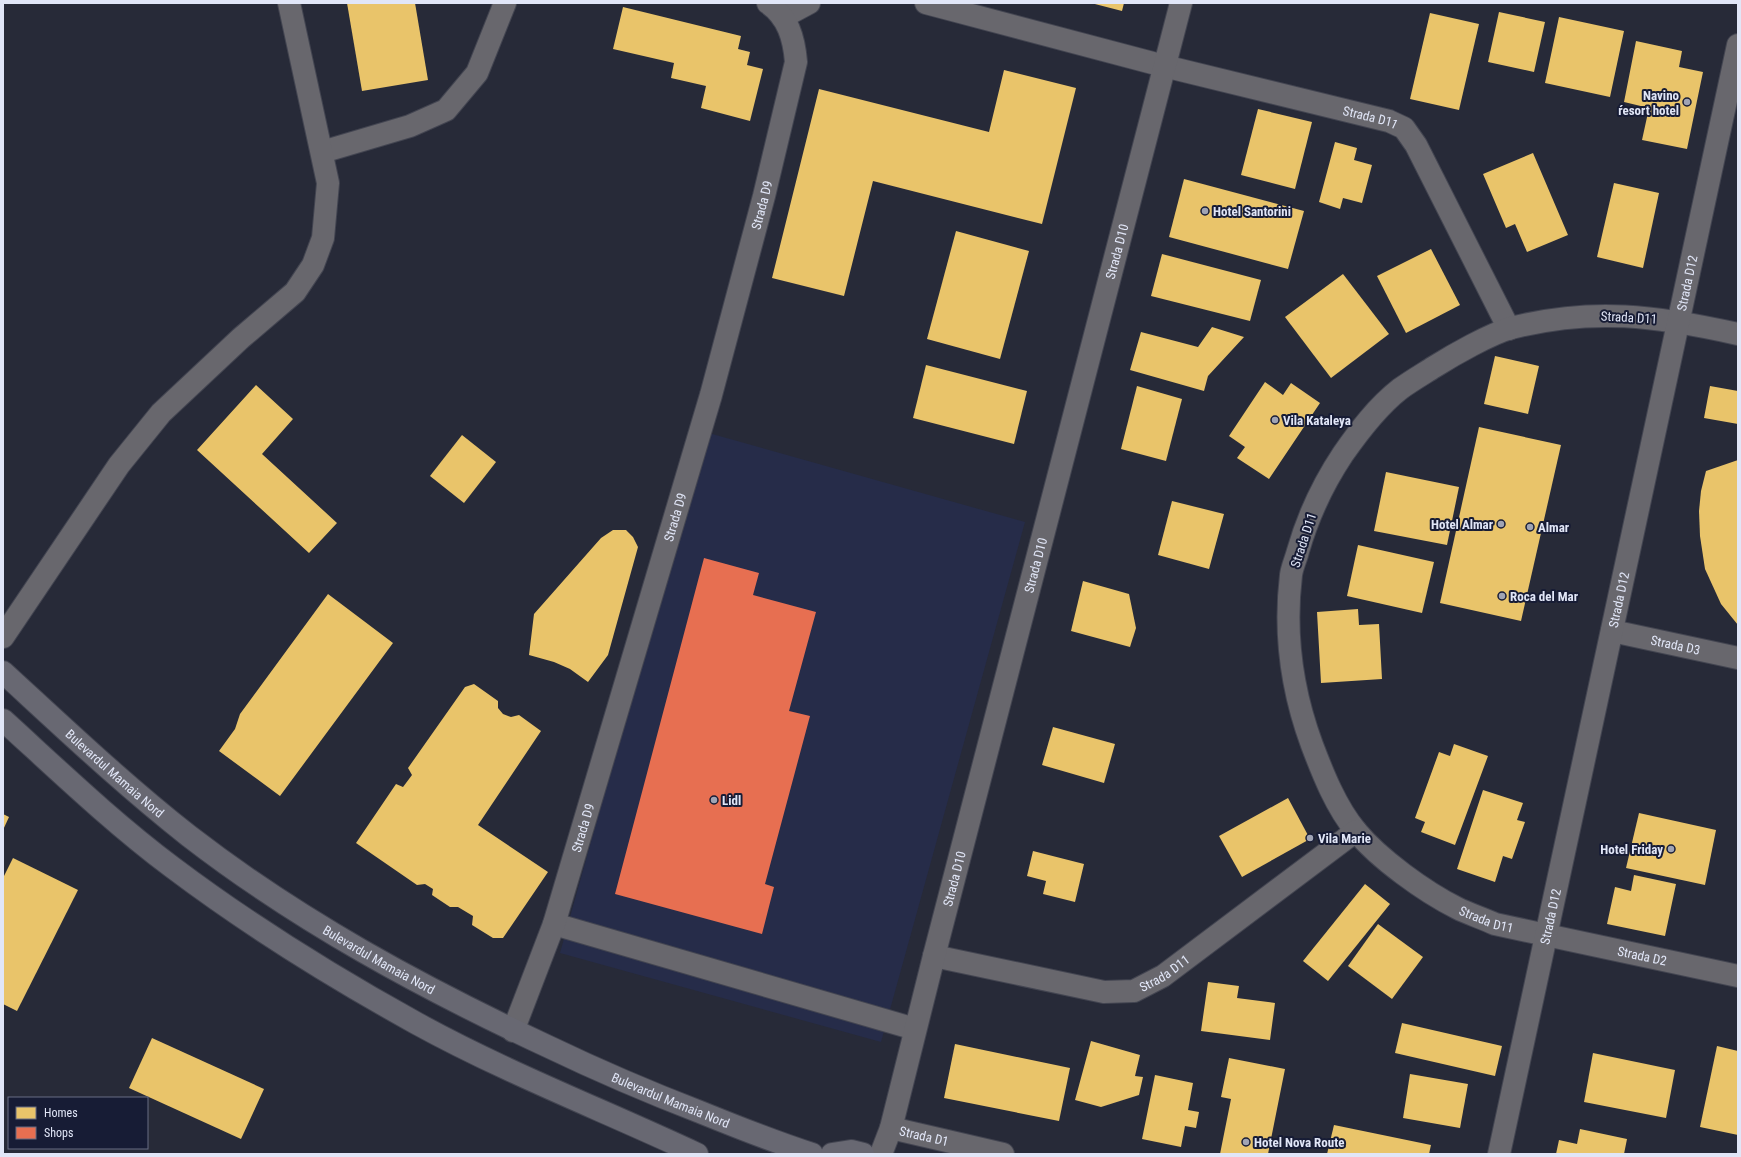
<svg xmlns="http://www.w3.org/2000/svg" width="1741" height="1157" font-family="'Roboto Condensed',sans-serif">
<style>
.built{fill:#262c49}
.homes{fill:#e9c46a}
.shops{fill:#e76f51}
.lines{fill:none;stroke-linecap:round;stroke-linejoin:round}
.minor-casing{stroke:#434551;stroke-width:24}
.major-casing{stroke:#434551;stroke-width:24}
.minor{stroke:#68676d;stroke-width:22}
.major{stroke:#686872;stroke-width:22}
.poi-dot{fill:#a0a4b4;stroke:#171c35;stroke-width:1.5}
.labels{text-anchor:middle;stroke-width:4;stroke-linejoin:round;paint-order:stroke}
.poi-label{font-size:13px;font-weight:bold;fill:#e1e6f7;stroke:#171c35;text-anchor:start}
.street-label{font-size:13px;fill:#e1e6f7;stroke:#171c35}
</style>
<rect width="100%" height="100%" fill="#272a38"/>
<path class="built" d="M705,432L1025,522L881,1042L560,953Z"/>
<g class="homes">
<path d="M347,3H415L428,80L362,91Z"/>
<path d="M1091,3H1124L1122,11Z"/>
<path d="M623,7L741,36L738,49L750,52L747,65L763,69L750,121L701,108L706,86L671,78L674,63L613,49Z"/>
<path d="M1499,12L1545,22L1534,72L1488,62Z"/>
<path d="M1430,13L1479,24L1459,110L1410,99Z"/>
<path d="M1559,17L1624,31L1610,97L1545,83Z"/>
<path d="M1636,41L1682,51L1679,67L1703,72L1687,149L1642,140L1649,108L1624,102Z"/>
<path d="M1004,70L1076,88L1042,224L873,181L844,296L772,278L819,89L989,132Z"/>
<path d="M1258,109L1312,122L1295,189L1241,175Z"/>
<path d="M1335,142L1357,148L1354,160L1372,165L1362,203L1343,198L1340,209L1319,202Z"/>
<path d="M1533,153L1568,235L1527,252L1515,224L1506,228L1483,174Z"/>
<path d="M1184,179L1304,211L1288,269L1169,237Z"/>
<path d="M1614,183L1659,193L1643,268L1597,257Z"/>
<path d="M956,231L1029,251L1000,359L927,339Z"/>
<path d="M1431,249L1460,305L1406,333L1377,276Z"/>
<path d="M1162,254L1261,280L1250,321L1151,296Z"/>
<path d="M1343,274L1389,334L1331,378L1285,317Z"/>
<path d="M1212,327L1244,337L1208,376L1204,391L1130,370L1141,332L1198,347Z"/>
<path d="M1495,356L1539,366L1528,414L1484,404Z"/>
<path d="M926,365L1027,391L1014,444L913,418Z"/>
<path d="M1265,382L1283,395L1291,383L1320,403L1269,479L1237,458L1245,447L1229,436Z"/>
<path d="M256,385L293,419L262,454L337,523L309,553L197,450Z"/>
<path d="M1137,386L1182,399L1166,461L1121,449Z"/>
<path d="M1710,386L1738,391V424L1704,418Z"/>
<path d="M1479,427L1561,445L1521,621L1440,603Z"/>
<path d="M462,435L496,462L464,503L430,476Z"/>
<path d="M1738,460V625L1721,604L1705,569L1700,536L1699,511L1701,491L1706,471Z"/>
<path d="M1386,472L1459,487L1447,545L1374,531Z"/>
<path d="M1172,501L1224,514L1209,569L1158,555Z"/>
<path d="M613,530H626L633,537L638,547L608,655L588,682L570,669L554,662L529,655L534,614L601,538Z"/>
<path d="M1358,545L1434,562L1422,613L1347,596Z"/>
<path d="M1083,581L1129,594L1136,628L1130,647L1071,631Z"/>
<path d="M328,594L393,643L280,796L219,751L235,729L240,714Z"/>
<path d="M1358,609L1359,625L1379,624L1382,679L1321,683L1317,612Z"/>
<path d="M474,684L498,701V708L503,714L511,717L519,715L541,731L478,825L548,872L503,938H493L472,925L473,916L458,907H450L432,895L433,889L425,884L417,885L356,843L396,784L403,787L412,775L408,768L465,687Z"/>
<path d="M1053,727L1115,744L1104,783L1042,765Z"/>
<path d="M1454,744L1488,756L1455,845L1421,832L1425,822L1415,818L1439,752L1450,756Z"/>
<path d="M1483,790L1523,803L1517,820L1525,822L1512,859L1503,856L1495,882L1457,869Z"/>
<path d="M1288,798L1310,839L1242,877L1219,836Z"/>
<path d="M1639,813L1716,830L1705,885L1626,868Z"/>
<path d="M3,814L9,817L3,830Z"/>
<path d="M1033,851L1084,864L1075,902L1043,894L1046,881L1027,876Z"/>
<path d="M13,858L78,890L17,1011L3,1004V878Z"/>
<path d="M1634,875L1676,884L1665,936L1607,924L1615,887L1631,891Z"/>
<path d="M1365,884L1390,904L1328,981L1303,961Z"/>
<path d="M1378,924L1423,957L1392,999L1348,966Z"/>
<path d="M1208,982L1239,986L1237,998L1275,1003L1270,1040L1201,1031Z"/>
<path d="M1402,1023L1502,1046L1495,1076L1395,1053Z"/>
<path d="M152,1038L264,1089L241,1139L129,1088Z"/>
<path d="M1091,1041L1140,1055L1135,1076L1143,1077L1139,1095L1101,1107L1075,1100Z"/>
<path d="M955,1044L1070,1068L1059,1121L944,1098Z"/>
<path d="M1717,1046L1738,1051V1135L1700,1127Z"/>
<path d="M1593,1053L1675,1070L1666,1118L1584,1102Z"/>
<path d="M1229,1058L1285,1069L1268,1154H1220L1231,1099L1221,1097Z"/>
<path d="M1410,1074L1468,1084L1460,1128L1403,1118Z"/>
<path d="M1155,1075L1193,1083L1188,1110L1199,1112L1196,1128L1185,1126L1181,1147L1142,1139Z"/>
<path d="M1334,1125L1431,1145L1429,1154H1327Z"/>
<path d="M1580,1129L1627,1139L1624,1154H1556L1559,1140L1577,1144Z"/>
</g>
<path class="shops" d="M704,558L759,573L753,595L816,612L789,711L810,716L765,884L774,887L762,934L615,894Z"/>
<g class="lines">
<g class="minor-casing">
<g id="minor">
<path id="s1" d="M926,3L1164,66L1389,121L1404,128L1416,145L1509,329"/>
<path d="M783,17L809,3"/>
<path d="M322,152L410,126L446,110L477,73L505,3"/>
<path id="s2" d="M1738,334C1657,316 1593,307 1511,328C1490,334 1453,355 1434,367C1423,374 1411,381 1400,389C1377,407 1359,431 1343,454C1323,484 1308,516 1298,551C1296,559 1292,567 1291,575C1284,633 1292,691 1312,745C1323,774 1336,807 1356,831C1379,859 1425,892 1457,908C1469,914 1482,918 1495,924L1738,976"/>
<path id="s3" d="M1612,631L1738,658"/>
<path d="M3,637L119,465L161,413L241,338L295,292L313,265L323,238L328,183L289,3"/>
<path d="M554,924L915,1029"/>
<path id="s4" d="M934,956L1104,992L1134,991L1163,976L1356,831"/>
<path id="s5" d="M513,1031L554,924L711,395L764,196L796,62C794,38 788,17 768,3"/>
<path id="s6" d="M891,1128L1003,1154"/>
<path id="s7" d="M881,1154L891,1128L934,956L1181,3"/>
<path id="s8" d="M1499,1154L1738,45"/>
</g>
</g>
<g class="major-casing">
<g id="major">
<path id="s9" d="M3,672C64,728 124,785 189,836C299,921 421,987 547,1046C597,1070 648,1092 700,1112C737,1127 774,1142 812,1154"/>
<path d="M3,720C58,770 112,822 172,867C249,925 331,976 416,1023C507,1073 603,1110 697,1154"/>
<path d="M832,1154L851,1151L863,1154"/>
</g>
</g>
<use href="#minor" class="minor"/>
<use href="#major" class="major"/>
</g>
<g class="poi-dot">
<circle cx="1687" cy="102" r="4"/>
<circle cx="1205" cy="211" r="4"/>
<circle cx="1275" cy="420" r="4"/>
<circle cx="1501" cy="524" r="4"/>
<circle cx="1530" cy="527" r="4"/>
<circle cx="1502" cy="596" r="4"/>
<circle cx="714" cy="800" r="4"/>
<circle cx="1310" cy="838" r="4"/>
<circle cx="1671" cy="849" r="4"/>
<circle cx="1246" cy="1142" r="4"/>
</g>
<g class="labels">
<g class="poi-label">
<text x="1679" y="100" text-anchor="end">Navino<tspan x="1679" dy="15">ŕesort hotel</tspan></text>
<text x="1213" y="216">Hotel Santorini</text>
<text x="1283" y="425">Vila Kataleya</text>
<text x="1493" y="529" text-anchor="end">Hotel Almar</text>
<text x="1538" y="532">Almar</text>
<text x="1510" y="601">Roca del Mar</text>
<text x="722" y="805">Lidl</text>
<text x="1318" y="843">Vila Marie</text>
<text x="1663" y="854" text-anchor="end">Hotel Friday</text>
<text x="1254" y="1147">Hotel Nova Route</text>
</g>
<g class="street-label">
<text dy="5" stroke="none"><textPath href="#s1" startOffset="459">Strada D11</textPath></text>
<text dy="5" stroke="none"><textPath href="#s5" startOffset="863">Strada D9</textPath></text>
<text dy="5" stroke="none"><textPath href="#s7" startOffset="933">Strada D10</textPath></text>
<text dy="5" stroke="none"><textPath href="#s8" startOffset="891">Strada D12</textPath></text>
<text transform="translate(1629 317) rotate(3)" y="5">Strada D11</text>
<text dy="5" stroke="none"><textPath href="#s5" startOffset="539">Strada D9</textPath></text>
<text transform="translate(1303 540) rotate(-72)" y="5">Strada D11</text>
<text dy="5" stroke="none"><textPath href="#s7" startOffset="609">Strada D10</textPath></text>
<text dy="5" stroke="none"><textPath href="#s8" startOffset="567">Strada D12</textPath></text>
<text dy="5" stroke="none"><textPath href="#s3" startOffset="65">Strada D3</textPath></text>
<text dy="5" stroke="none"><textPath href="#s9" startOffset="151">Bulevardul Mamaia Nord</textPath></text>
<text dy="5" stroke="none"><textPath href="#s5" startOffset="215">Strada D9</textPath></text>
<text dy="5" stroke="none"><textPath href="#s7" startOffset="285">Strada D10</textPath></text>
<text dy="5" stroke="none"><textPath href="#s8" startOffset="243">Strada D12</textPath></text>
<text dy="5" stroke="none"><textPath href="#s2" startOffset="1005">Strada D11</textPath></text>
<text dy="5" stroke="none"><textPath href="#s2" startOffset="1165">Strada D2</textPath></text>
<text dy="5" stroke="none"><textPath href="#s9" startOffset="475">Bulevardul Mamaia Nord</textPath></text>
<text dy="5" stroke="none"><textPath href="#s4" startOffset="239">Strada D11</textPath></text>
<text dy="5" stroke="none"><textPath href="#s9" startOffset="799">Bulevardul Mamaia Nord</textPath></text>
<text dy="5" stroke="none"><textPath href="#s6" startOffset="34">Strada D1</textPath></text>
</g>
</g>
<rect width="1741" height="1157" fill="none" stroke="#e1e6f7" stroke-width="8"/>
<rect x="8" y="1097" width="140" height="52" fill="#171c35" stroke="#686d83"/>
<rect x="16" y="1107" width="20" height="12" fill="#e9c46a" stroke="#686d83"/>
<text x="44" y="1117" font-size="12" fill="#e1e6f7">Homes</text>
<rect x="16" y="1127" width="20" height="12" fill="#e76f51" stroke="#686d83"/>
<text x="44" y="1137" font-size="12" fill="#e1e6f7">Shops</text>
</svg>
